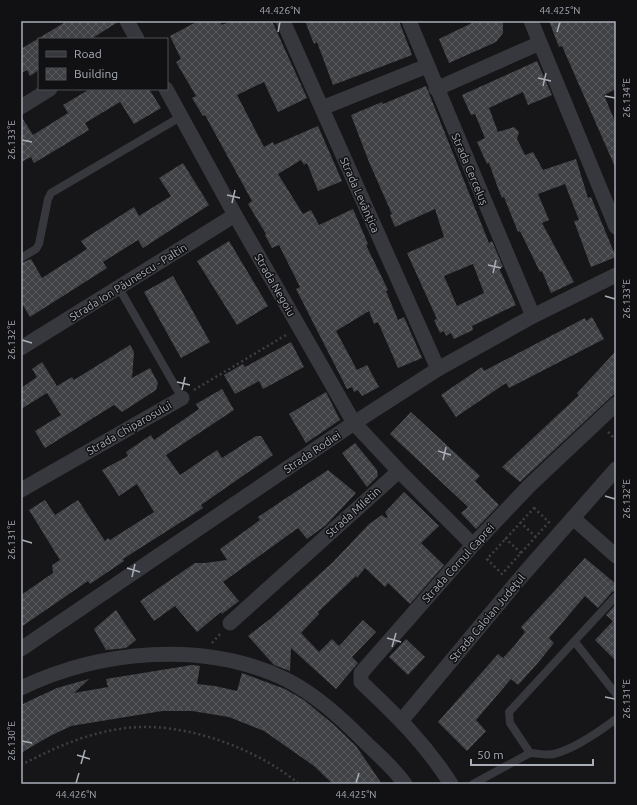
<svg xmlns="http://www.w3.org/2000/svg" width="637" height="805" font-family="Ubuntu,sans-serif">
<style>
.building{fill:url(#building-cross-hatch);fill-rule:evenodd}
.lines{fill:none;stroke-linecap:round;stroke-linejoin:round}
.path{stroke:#3d3f44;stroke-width:2.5;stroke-dasharray:2 3;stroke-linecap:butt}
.lane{stroke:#37383d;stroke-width:8}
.street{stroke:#37383d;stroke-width:15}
.ticks{fill:none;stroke:#a8adb8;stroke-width:1.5}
.labels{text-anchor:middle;stroke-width:3;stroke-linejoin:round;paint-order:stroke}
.street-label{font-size:11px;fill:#a8adb8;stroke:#111113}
.neatline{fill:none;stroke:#a8adb8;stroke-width:1.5}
.ticks-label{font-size:10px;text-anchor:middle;fill:#a8adb8}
</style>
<defs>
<pattern id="building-cross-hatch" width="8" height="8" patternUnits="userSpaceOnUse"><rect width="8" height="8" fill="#404145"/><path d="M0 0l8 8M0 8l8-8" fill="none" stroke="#595a5e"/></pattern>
</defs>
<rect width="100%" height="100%" fill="#161618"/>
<g class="building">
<path d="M67,21H118V22L91,39H39V70L30,76L27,70L21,73V49Z"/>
<path d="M198,21H220L222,25L231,21H272L307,98L278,112L264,82L237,95L264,147L273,142L274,145L318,126L342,181L318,191L307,163L304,165L301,160L278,174L303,214L311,210L319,225L353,209L368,244L366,245L388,290L386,291L398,320L404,317L422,358L398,368L378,322L374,324L369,311L336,331L357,370L367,365L379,387L362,396L358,390L354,392L352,387L347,389L296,289L300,287L279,245L272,248L265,235L266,234L248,204L252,201L205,115L203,116L192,98L196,96L176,62L181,59L170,36Z"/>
<path d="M305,21H399L412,55L333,85L317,42L314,44Z"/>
<path d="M476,21H503V33L496,42L449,63L439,39Z"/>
<path d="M549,21H616V89L604,95L616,124V169L562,46L559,47Z"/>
<path d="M537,61L552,95L528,105L523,92L489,108L498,132L514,127L519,132L517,139L525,155L533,152L543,170L576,159L588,198L591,197L616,257L591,267L574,221L579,220L565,184L538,194L549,220L542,223L574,282L551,293L542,271L540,272L520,231L518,232L504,197L502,198L498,188L489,163L487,164L477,142L485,138L475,114L471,115L462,95Z"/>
<path d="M426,86L489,243L492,241L503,267L499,268L516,305L472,326L473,330L454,339L451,333L446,336L444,331L440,333L434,320L437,319L407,253L444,237L435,209L395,227L390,215L392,214L369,162L351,115L382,102L383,104ZM473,264L484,293L457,306L444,276Z"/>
<path d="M90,89H149L161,108L134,124L120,102L85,123L89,130L34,163L31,157L21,162V116L33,135L68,113L63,105Z"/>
<path d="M183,163L209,205L143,248L138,240L103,262L107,268L30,317L21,302V263L31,259L42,278L87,249L81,241L134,207L139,216L171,196L159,178Z"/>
<path d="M229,241L268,306L237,325L197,261Z"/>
<path d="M173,276L210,342L181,358L144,292Z"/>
<path d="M592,317L604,339L509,388L506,383L456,417L441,395L482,367L484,371L585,318L586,321Z"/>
<path d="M291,342L304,367L263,389L259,381L235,394L224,375L243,364L245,367Z"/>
<path d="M130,345L134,352L132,378L150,368L158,383L156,390L122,412L114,405L45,448L35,431L61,415L47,393L21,409V388L37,377L32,369L42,362L57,386L72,377L74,380Z"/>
<path d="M616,351V392L612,396L520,482L502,467L579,395L577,393Z"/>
<path d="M222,389L234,410L166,455L180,475L217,450L222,458L256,436H261L273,455L201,505L203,508L123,559L124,561L90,584L88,581L21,627V595L53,573L52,565L60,560L29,510L45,500L55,515L78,500L105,541L108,538L110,540L154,512L137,484L119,496L102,470L128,456L126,452L151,435L154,440L199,409L196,404Z"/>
<path d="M326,392L340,420L306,443L289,414Z"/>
<path d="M411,412L480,476L475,481L499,505L476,529L461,513L468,507L390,434Z"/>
<path d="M355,443L377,470L378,476L367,487L342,453Z"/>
<path d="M328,470L356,493L326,525L307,539L298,528L223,582L239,601L222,614L221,612L197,632L175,606L154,621L140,601L195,563H205L227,560L220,549L260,520L258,517Z"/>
<path d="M404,492L439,526L421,543L444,565L410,604L388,583L385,587L365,568L357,578L356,576L318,612L319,614L301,633L319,652L332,639L339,646L363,620L376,632L352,657L358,663L336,689L291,648L290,671L274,665L248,636L270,619L333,562L369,524L382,515L386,518L388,517L385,512Z"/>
<path d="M585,558L616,584V591L612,592L598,608L585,596L549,638L554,643L537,664L518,685L511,679L476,720L486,731L467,751L438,722L498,654L503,658L515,645L525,632L521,627Z"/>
<path d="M616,604V661L595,640L613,621L606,615Z"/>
<path d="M116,610L136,640L126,648L106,650L94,629Z"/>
<path d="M406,639L425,657L408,675L389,657Z"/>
<path d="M192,665L200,666L197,684L215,686L237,691L242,673L285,689L304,700L333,724L356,746L382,784H333L314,766L264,731L229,717L192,711H162L71,726L48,737L21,753V705L31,700L57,688L89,679L74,693L108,687L106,679Z"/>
</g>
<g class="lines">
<g class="path">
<path d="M194,390L286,335"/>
<path d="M608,432L616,440"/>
<path d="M534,508L549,522L502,574L487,559Z"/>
<path d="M520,522L537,538"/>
<path d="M505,538L522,554"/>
<path d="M212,643L221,633"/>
<path d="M21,765C54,748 89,732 127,728C182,721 257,748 299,784"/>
</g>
<g class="lane">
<path d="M21,258L36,249L39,244L48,199L51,193L182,116"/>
<path d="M119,288L182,398"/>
<path d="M575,642L616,694"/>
<path d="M530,753L510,723L509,712L616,596"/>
<path d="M473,784L530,753C538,753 546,756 554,754C574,749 600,731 616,719"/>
</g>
<g class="street">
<path d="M127,21L137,39"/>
<path d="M283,21L438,369"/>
<path d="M409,21L533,316"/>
<path d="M531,21L616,227"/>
<path d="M166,89L235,215L354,423L399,471L473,545"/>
<path d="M436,89L540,43"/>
<path d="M21,107L50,89"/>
<path d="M322,108L427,66"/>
<path d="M21,348L235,215"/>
<path d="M21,490L182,398"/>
<path d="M573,518L616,556"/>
<path d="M230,623L399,471"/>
<path d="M21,649L354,423L438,369L533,316L616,275"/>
<path d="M21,688C100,650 204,640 285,679C315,694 340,717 363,740C377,754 393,767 405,784"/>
<path d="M402,720L521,577L616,469"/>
<path d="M451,784C425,743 396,715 361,682V673L473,545L530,485L616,404"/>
</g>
</g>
<path class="ticks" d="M278,32L280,22M557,32L560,22M538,78L551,81M543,86L546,73M605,96L615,98M22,140L32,142M227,195L240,198M232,203L235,190M488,265L501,268M493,273L496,260M605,296L615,299M22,340L32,343M177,382L190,385M182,390L185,377M438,451L451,455M443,460L446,447M605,496L615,499M22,540L32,543M127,568L140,572M132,577L135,564M387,638L401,642M392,647L396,633M605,697L615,699M22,741L32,743M77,755L90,759M81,764L85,750M76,783L79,773M356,783L359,773"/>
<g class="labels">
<g class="street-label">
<text transform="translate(470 169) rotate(67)" y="4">Strada Cerceluș</text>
<text transform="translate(360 195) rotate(66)" y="4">Strada Levănțica</text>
<text transform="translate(128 282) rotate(-32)" y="4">Strada Ion Păunescu - Paltin</text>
<text transform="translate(275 285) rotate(60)" y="4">Strada Negoiu</text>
<text transform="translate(129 428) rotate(-30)" y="4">Strada Chiparosului</text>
<text transform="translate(312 452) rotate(-34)" y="4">Strada Rodiei</text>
<text transform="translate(353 512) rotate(-42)" y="4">Strada Miletin</text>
<text transform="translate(458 563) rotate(-48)" y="4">Strada Cornul Caprei</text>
<text transform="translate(487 618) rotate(-50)" y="4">Strada Caloian Județul</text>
</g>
</g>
<rect width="637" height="805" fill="none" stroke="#111113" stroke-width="44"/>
<rect x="38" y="38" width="130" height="52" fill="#111113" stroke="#4d4f55"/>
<rect x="46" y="51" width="20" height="6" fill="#37383d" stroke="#4d4f55"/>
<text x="74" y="58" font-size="12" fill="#a8adb8">Road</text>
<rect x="46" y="68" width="20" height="12" fill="url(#building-cross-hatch)" stroke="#4d4f55"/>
<text x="74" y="78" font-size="12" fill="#a8adb8">Building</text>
<path d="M471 759v6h122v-6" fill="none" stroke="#a8adb8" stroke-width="2"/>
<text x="477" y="759" font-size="12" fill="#a8adb8" stroke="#111113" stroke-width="3" paint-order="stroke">50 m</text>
<rect x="22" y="22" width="593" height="761" class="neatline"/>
<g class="ticks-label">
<text x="280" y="14">44.426°N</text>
<text x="560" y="14">44.425°N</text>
<text transform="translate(626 98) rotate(-90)" y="4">26.134°E</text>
<text transform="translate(11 140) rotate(-90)" y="4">26.133°E</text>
<text transform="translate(626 299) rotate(-90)" y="4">26.133°E</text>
<text transform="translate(11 340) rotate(-90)" y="4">26.132°E</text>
<text transform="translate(626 499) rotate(-90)" y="4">26.132°E</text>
<text transform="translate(11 540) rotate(-90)" y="4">26.131°E</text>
<text transform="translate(626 699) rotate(-90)" y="4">26.131°E</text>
<text transform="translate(11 741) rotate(-90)" y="4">26.130°E</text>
<text x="76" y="798">44.426°N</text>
<text x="356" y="798">44.425°N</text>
</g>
</svg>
